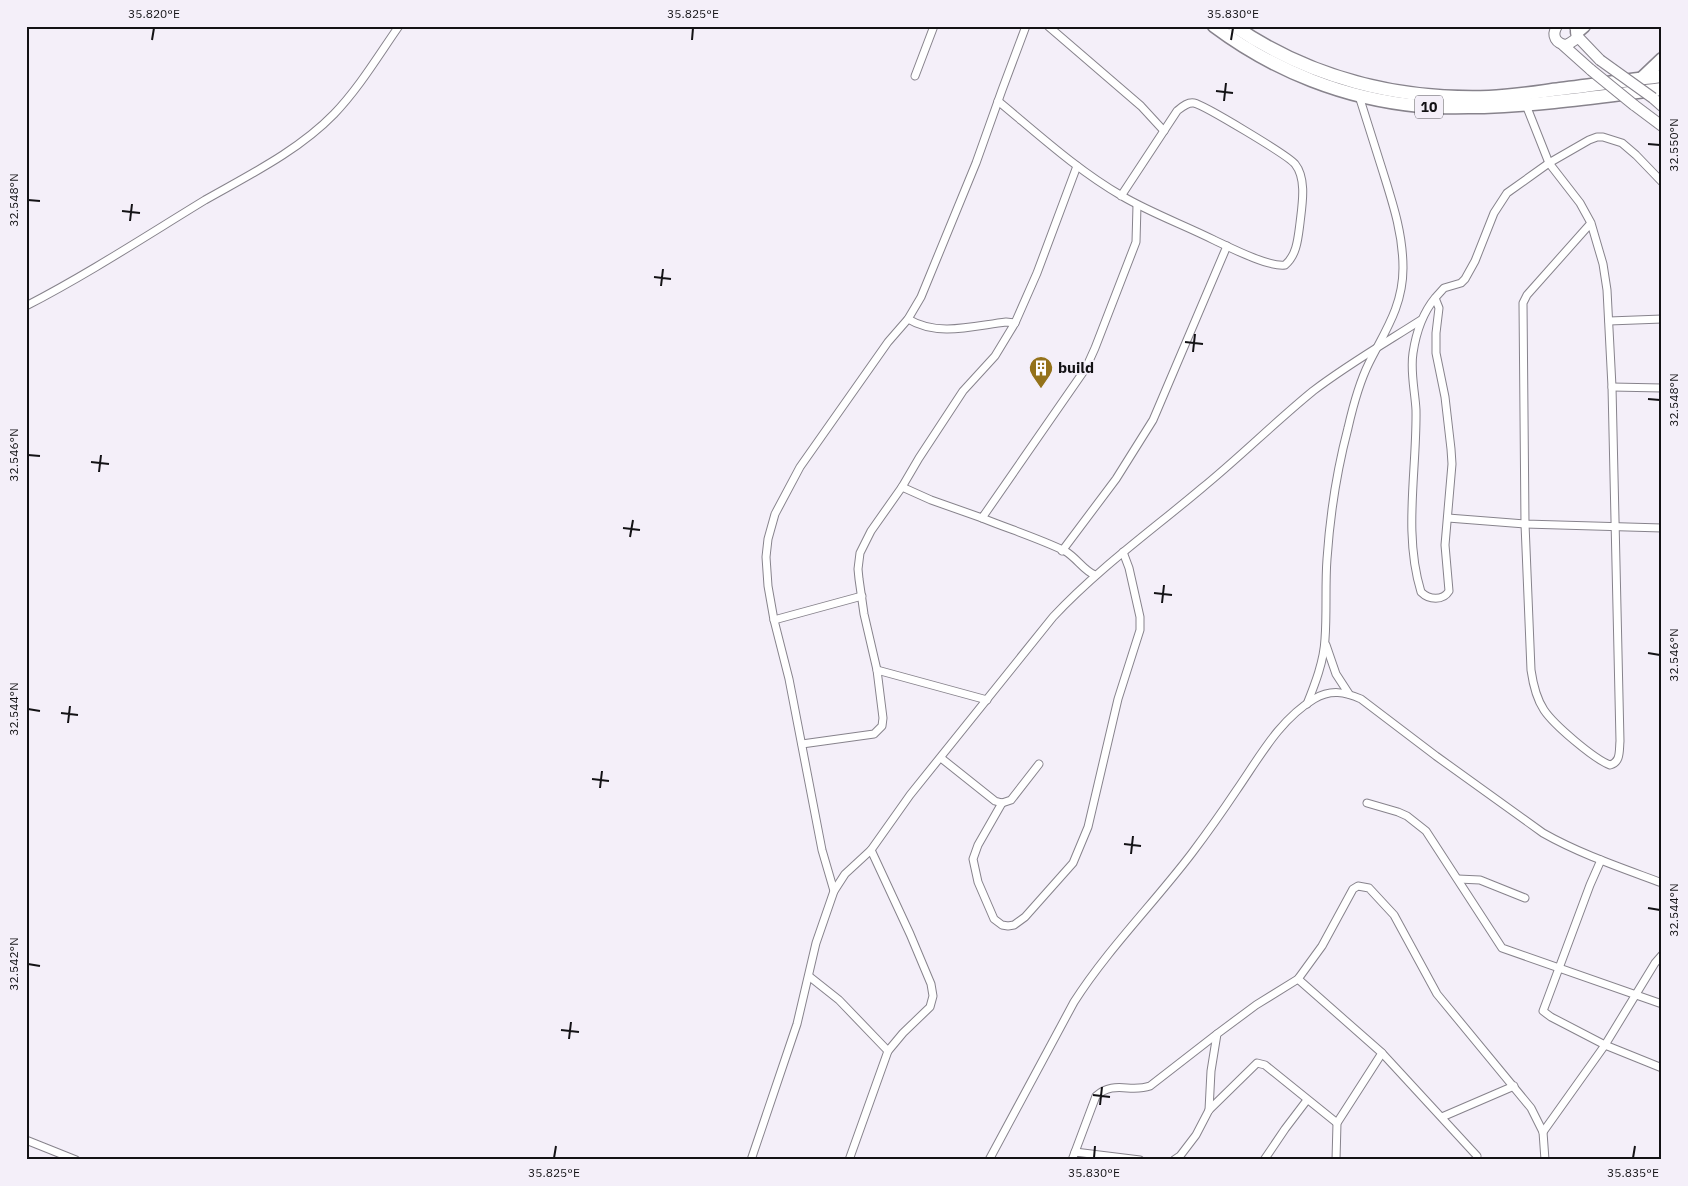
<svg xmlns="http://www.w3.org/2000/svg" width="1688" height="1186" font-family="'IBM Plex Sans',sans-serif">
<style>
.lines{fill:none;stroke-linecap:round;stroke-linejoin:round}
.street-casing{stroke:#87838c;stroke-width:9}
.secondary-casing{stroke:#87838c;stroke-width:12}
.highway-casing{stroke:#87838c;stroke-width:15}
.street{stroke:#fff;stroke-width:7}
.secondary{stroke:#fff;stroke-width:10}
.highway{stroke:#fff;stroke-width:12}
.secondary-bridge-casing{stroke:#87838c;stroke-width:12;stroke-linecap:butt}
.secondary-bridge{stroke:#fff;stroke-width:10}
.ticks{fill:none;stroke:#131215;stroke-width:2}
.labels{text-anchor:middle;stroke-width:4;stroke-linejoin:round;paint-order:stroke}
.shield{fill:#f4eff9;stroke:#565459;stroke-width:1}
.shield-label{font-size:14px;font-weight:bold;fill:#131215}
.poi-label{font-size:15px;font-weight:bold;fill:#131215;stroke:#f4eff9;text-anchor:start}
.neatline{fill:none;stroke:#131215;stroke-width:2}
.ticks-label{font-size:12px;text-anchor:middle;fill:#131215}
</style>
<rect width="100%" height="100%" fill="#f4eff9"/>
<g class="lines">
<g class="street-casing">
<g id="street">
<path d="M1048,26L1141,106L1164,131"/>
<path d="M915,76L934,26"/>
<path d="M998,101C1038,134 1077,170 1122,196C1151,213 1184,225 1214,240C1231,248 1268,267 1285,265C1297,255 1298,238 1300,223C1302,205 1307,179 1295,164C1289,156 1204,105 1194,103C1187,102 1182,107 1177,111L1121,196"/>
<path d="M1526,105L1549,163L1580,203L1591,223L1603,264L1607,290L1612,387L1620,741C1619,751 1621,762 1610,765C1594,759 1554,725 1544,710C1536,698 1533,684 1531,670L1525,524L1523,303L1527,295L1591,223"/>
<path d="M1435,298C1422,314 1416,333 1413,353C1410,372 1415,391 1416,410C1417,471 1403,533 1421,592C1429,600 1443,601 1449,591L1445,545L1452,464L1451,449L1445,397L1436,353V333L1439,308L1435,298L1444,288L1461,283L1465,279L1475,261L1494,213L1507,193L1549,163L1589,140L1597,137H1603L1622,143L1636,155L1662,182"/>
<path d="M26,306C88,274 146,236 205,200C249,175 298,151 334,114C359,88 378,56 399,26"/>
<path d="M908,319C938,337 973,326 1006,322L1015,323"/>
<path d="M1609,321L1662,319"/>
<path d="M1612,387L1662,388"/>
<path d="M902,487L931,500L982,518L1086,368L1095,348L1136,242L1137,205"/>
<path d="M982,518C1009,529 1038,538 1065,551C1077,558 1084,571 1095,575"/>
<path d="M1448,518L1525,524L1662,528"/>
<path d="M1062,551L1116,479L1153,420L1227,246"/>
<path d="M774,620L862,596"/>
<path d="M1326,645L1336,674L1349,694"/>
<path d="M877,670L987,700"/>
<path d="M1307,704C1315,684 1324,661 1325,639C1327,612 1325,585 1327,559C1330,515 1337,470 1348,428C1353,406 1359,383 1369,363C1385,331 1403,306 1403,268C1403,234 1393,204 1383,172C1375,147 1367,121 1359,96"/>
<path d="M802,744L874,734L882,726L883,718L877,670L864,614L859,579L858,569L860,553L871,531L902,487L919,458L963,391L995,356L1015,323L1037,273L1077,166"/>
<path d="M941,758L995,801L1002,803L1011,800L1039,764"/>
<path d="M1002,803L978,845L973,859L978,882L994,919L1002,925L1008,926L1014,925L1025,917L1073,863L1088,827L1118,699L1140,630V617L1129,568L1123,552"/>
<path d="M1367,803L1398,812L1407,816L1426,831L1502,948L1662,1004"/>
<path d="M1601,860L1590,885L1543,1011L1551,1017L1605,1045L1662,1068"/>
<path d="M1458,879L1480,880L1525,898"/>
<path d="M834,891L822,850L789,679L774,620L768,586L766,557L768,539L775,514L800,467L888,342L908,319L921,297L976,163L1002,90L1026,26"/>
<path d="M810,977L839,1000L888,1051"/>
<path d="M1298,979L1382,1053L1477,1156"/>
<path d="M1209,1110L1211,1071L1217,1034L1256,1005L1298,979L1322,946L1353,889L1358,886L1369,888L1394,915L1437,994L1531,1108L1543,1132L1545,1160"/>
<path d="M1442,1117L1514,1086"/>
<path d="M1543,1132L1605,1045L1655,963L1662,955"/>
<path d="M26,1140L76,1160"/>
<path d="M1075,1152L1096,1096C1114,1080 1130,1093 1150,1086L1217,1034"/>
<path d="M751,1160L797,1024L816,943L834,891L845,874L871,850L910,795L1053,617C1099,568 1151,531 1202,488C1240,457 1275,422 1313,391C1347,365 1385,343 1421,320"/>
<path d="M849,1160L888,1051L903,1033L930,1007L933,996L931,984L910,934L871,850"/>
<path d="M989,1160L1074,1002C1108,949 1154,903 1192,853C1207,833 1222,812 1236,791C1259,758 1279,720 1314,699C1331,689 1345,692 1361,699L1436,756L1543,833C1580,854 1622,868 1662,883"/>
<path d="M1072,1160L1075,1152L1140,1160"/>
<path d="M1174,1160L1180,1156L1196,1135L1209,1110L1257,1063L1265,1065L1337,1123"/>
<path d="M1264,1160L1285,1129L1307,1100"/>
<path d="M1336,1160L1337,1123L1382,1053"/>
</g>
</g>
<g class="secondary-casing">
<g id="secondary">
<path d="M1557,26C1551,36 1556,44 1567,45L1576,39L1577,32L1575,27"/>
<path d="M1577,36L1600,60"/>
<path d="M1563,45L1591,70"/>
<path d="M1653,98L1662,106"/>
<path d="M1634,105L1662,126"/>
</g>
</g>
<g class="highway-casing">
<g id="highway">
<path d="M1214,26C1274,71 1345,99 1420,106C1441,108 1463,107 1484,107C1544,105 1603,96 1662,89"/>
<path d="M1234,26C1310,78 1398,100 1489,97C1513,96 1537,92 1560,89C1594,85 1628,80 1662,76"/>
<path d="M1577,32L1584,26"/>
<path d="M1642,78L1662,59"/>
</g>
</g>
<use href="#street" class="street"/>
<use href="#secondary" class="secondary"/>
<use href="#highway" class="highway"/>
<g class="secondary-bridge-casing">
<g id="secondary-bridge">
<path d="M1600,60L1653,98"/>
<path d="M1591,70L1634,105"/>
</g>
</g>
<use href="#secondary-bridge" class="secondary-bridge"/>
</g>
<path class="ticks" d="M152,40L154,28M692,40L693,28M1231,40L1233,28M1216,91L1233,93M1224,101L1226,83M1648,144L1660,145M28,200L40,201M122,211L140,213M130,221L132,204M654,277L671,279M661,286L663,269M1185,342L1203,344M1193,352L1195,334M1648,399L1660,400M28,455L40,456M91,462L109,464M99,472L101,455M623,528L640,530M630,537L633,520M1154,593L1172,595M1162,603L1164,585M1648,653L1660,655M28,709L40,711M61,713L78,715M68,723L70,706M592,779L609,781M600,788L602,771M1124,844L1141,846M1131,854L1133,836M1648,908L1660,910M28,964L40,966M561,1030L579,1032M569,1039L571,1022M1093,1095L1110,1097M1100,1105L1102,1087M554,1158L556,1146M1094,1158L1095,1146M1633,1158L1635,1146"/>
<defs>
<g id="building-pin" transform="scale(1.25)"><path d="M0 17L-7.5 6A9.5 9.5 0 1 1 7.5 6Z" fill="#94721a" stroke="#f4eff9"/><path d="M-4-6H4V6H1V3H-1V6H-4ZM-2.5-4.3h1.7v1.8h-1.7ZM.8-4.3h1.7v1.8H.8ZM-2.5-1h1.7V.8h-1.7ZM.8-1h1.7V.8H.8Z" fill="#fff"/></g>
</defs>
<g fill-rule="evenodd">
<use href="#building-pin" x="1041" y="368"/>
</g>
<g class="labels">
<rect class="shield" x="1415" y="95.5" width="28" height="23" rx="4"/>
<g class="shield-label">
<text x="1429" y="112">10</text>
</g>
<g class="poi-label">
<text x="1058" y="373">build</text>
</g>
</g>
<rect width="1688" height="1186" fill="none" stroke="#f4eff9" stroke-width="55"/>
<rect x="28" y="28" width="1632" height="1130" class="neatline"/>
<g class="ticks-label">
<text x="154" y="18">35.820°E</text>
<text x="693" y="18">35.825°E</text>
<text x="1233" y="18">35.830°E</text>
<text transform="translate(1674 145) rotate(-90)" y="4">32.550°N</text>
<text transform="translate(14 200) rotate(-90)" y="4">32.548°N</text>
<text transform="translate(1674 400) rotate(-90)" y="4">32.548°N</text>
<text transform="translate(14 455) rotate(-90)" y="4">32.546°N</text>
<text transform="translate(1674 655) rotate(-90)" y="4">32.546°N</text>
<text transform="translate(14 709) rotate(-90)" y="4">32.544°N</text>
<text transform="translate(1674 910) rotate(-90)" y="4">32.544°N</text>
<text transform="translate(14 964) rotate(-90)" y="4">32.542°N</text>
<text x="554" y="1177">35.825°E</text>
<text x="1094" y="1177">35.830°E</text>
<text x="1633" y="1177">35.835°E</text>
</g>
</svg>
